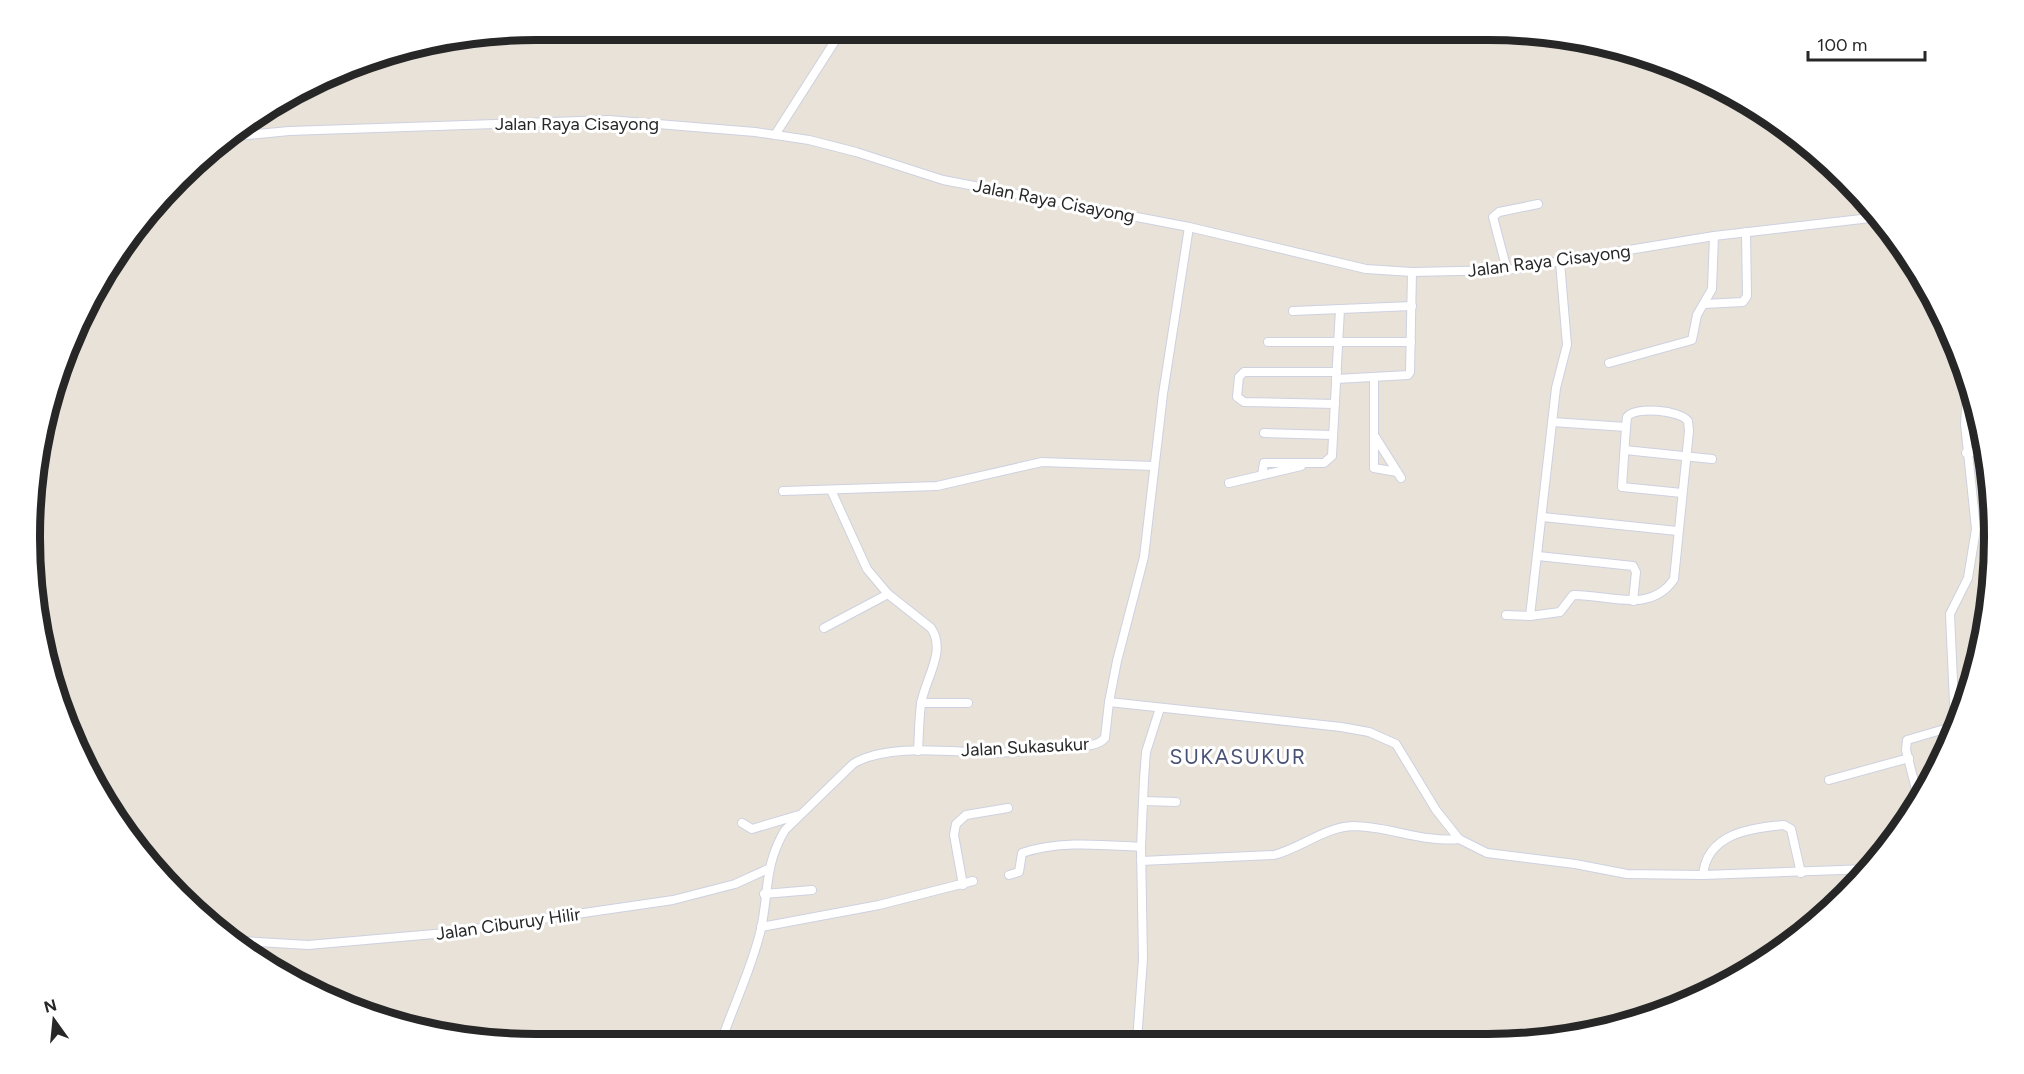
<svg xmlns="http://www.w3.org/2000/svg" width="2024" height="1074" font-family="Figtree,sans-serif">
<style>
.lines{fill:none;stroke-linecap:round;stroke-linejoin:round}
.minor-casing{stroke:#cdd1e0;stroke-width:10}
.minor{stroke:#fff;stroke-width:8}
.labels{text-anchor:middle;stroke-width:6;stroke-linejoin:round;paint-order:stroke}
.street-label{font-size:18px;fill:#272727;stroke:#fff}
.quarter-label{font-size:21px;letter-spacing:1.5px;fill:#495175;stroke:#fff}
.rim{fill:none;stroke:#272727;stroke-width:8}
</style>
<rect width="100%" height="100%" fill="#e9e2d8"/>
<g class="lines">
<g class="minor-casing">
<g id="minor">
<path d="M775,135L842,30"/>
<path d="M227,137L289,131L609,120L755,132L809,140L856,152L943,180L1189,227L1366,269L1412,272L1507,270L1714,236L1879,217"/>
<path d="M1560,262L1567,345L1556,388L1530,616L1560,612L1573,595C1607,594 1650,615 1674,579L1689,431L1688,421C1680,410 1635,406 1627,417L1626,427"/>
<path d="M1507,270L1493,217L1499,212L1538,204"/>
<path d="M1704,304L1743,302L1747,296L1746,232"/>
<path d="M1293,311L1412,306"/>
<path d="M1268,342H1411"/>
<path d="M1609,363L1692,340L1697,315L1712,289L1714,236"/>
<path d="M1336,379L1408,375L1410,372L1412,272"/>
<path d="M1374,379V468L1397,472"/>
<path d="M1335,404L1244,402L1237,397L1239,377L1244,372H1337"/>
<path d="M1552,422L1626,427L1622,487L1682,493"/>
<path d="M1264,433L1333,435"/>
<path d="M1374,435L1401,478"/>
<path d="M1625,450L1712,459"/>
<path d="M1966,453L1985,450"/>
<path d="M1262,475L1264,463H1324L1332,456L1340,309"/>
<path d="M1229,483L1301,466"/>
<path d="M831,490L867,569L888,594L931,628C947,651 925,679 921,704C919,719 919,735 918,751"/>
<path d="M783,491L937,486L1042,462L1154,466"/>
<path d="M1543,517L1677,531"/>
<path d="M1538,556L1633,566L1636,572L1633,601"/>
<path d="M1506,615L1530,616"/>
<path d="M824,628L888,594"/>
<path d="M1109,702L1341,727L1369,732L1396,744L1436,810L1459,839L1487,853L1575,864L1627,874L1703,875L1869,869"/>
<path d="M921,703H968"/>
<path d="M1829,780L1909,758"/>
<path d="M1918,797L1906,750L1907,740L1955,726L1950,614L1968,578L1976,529L1965,424L1968,379"/>
<path d="M1143,801L1176,802"/>
<path d="M742,823L752,829L799,815"/>
<path d="M1141,861L1274,855C1301,848 1325,827 1353,826C1388,826 1424,843 1459,839"/>
<path d="M1009,875L1019,872L1022,853C1060,840 1103,845 1141,847"/>
<path d="M1703,875C1707,834 1749,828 1784,825L1791,829L1801,873"/>
<path d="M963,885L954,835L956,824L966,815L1008,808"/>
<path d="M764,894L812,890"/>
<path d="M761,927L879,905L973,881"/>
<path d="M242,941L308,945L446,933L673,900L735,884L768,869"/>
<path d="M1137,1041L1143,959L1141,847L1144,779L1146,752L1160,708"/>
<path d="M721,1042C734,1004 752,968 761,929C769,892 764,865 785,830L853,764C886,743 950,752 988,753C1014,753 1041,749 1066,747C1079,746 1096,748 1105,738L1109,702L1117,661L1144,557L1163,394L1189,227"/>
</g>
</g>
<use href="#minor" class="minor"/>
</g>
<g class="labels">
<g class="street-label">
<text x="577" y="130">Jalan Raya Cisayong</text>
<text transform="translate(1054 201) rotate(11)" y="6">Jalan Raya Cisayong</text>
<text transform="translate(1549 261) rotate(-7)" y="6">Jalan Raya Cisayong</text>
<text transform="translate(1025 747) rotate(-3)" y="6">Jalan Sukasukur</text>
<text transform="translate(508 924) rotate(-8)" y="6">Jalan Ciburuy Hilir</text>
</g>
<g class="quarter-label">
<text x="1238" y="764">SUKASUKUR</text>
</g>
</g>
<path d="M0 0H2024V1074H0ZM536 40H1488A496 496 0 0 1 1984 536V538A496 496 0 0 1 1488 1034H536A496 496 0 0 1 40 538V536A496 496 0 0 1 536 40Z" fill="#fff" fill-rule="evenodd"/>
<path class="rim" d="M536 40H1488A496 496 0 0 1 1984 536V538A496 496 0 0 1 1488 1034H536A496 496 0 0 1 40 538V536A496 496 0 0 1 536 40Z"/>
<g transform="translate(54 1020) rotate(345)" stroke="#ffffff" stroke-width="4.5" paint-order="stroke">
<path d="M0-4.5L10 22L0 15L-10 22Z" fill="#272727"/>
<text y="-9" font-size="16" font-weight="bold" text-anchor="middle" fill="#272727">N</text>
</g>
<path d="M1808 51v9h117v-9" fill="none" stroke="#272727" stroke-width="3"/>
<text x="1817" y="51" font-size="18" fill="#272727" stroke="#ffffff" stroke-width="4.5" paint-order="stroke">100 m</text>
</svg>
